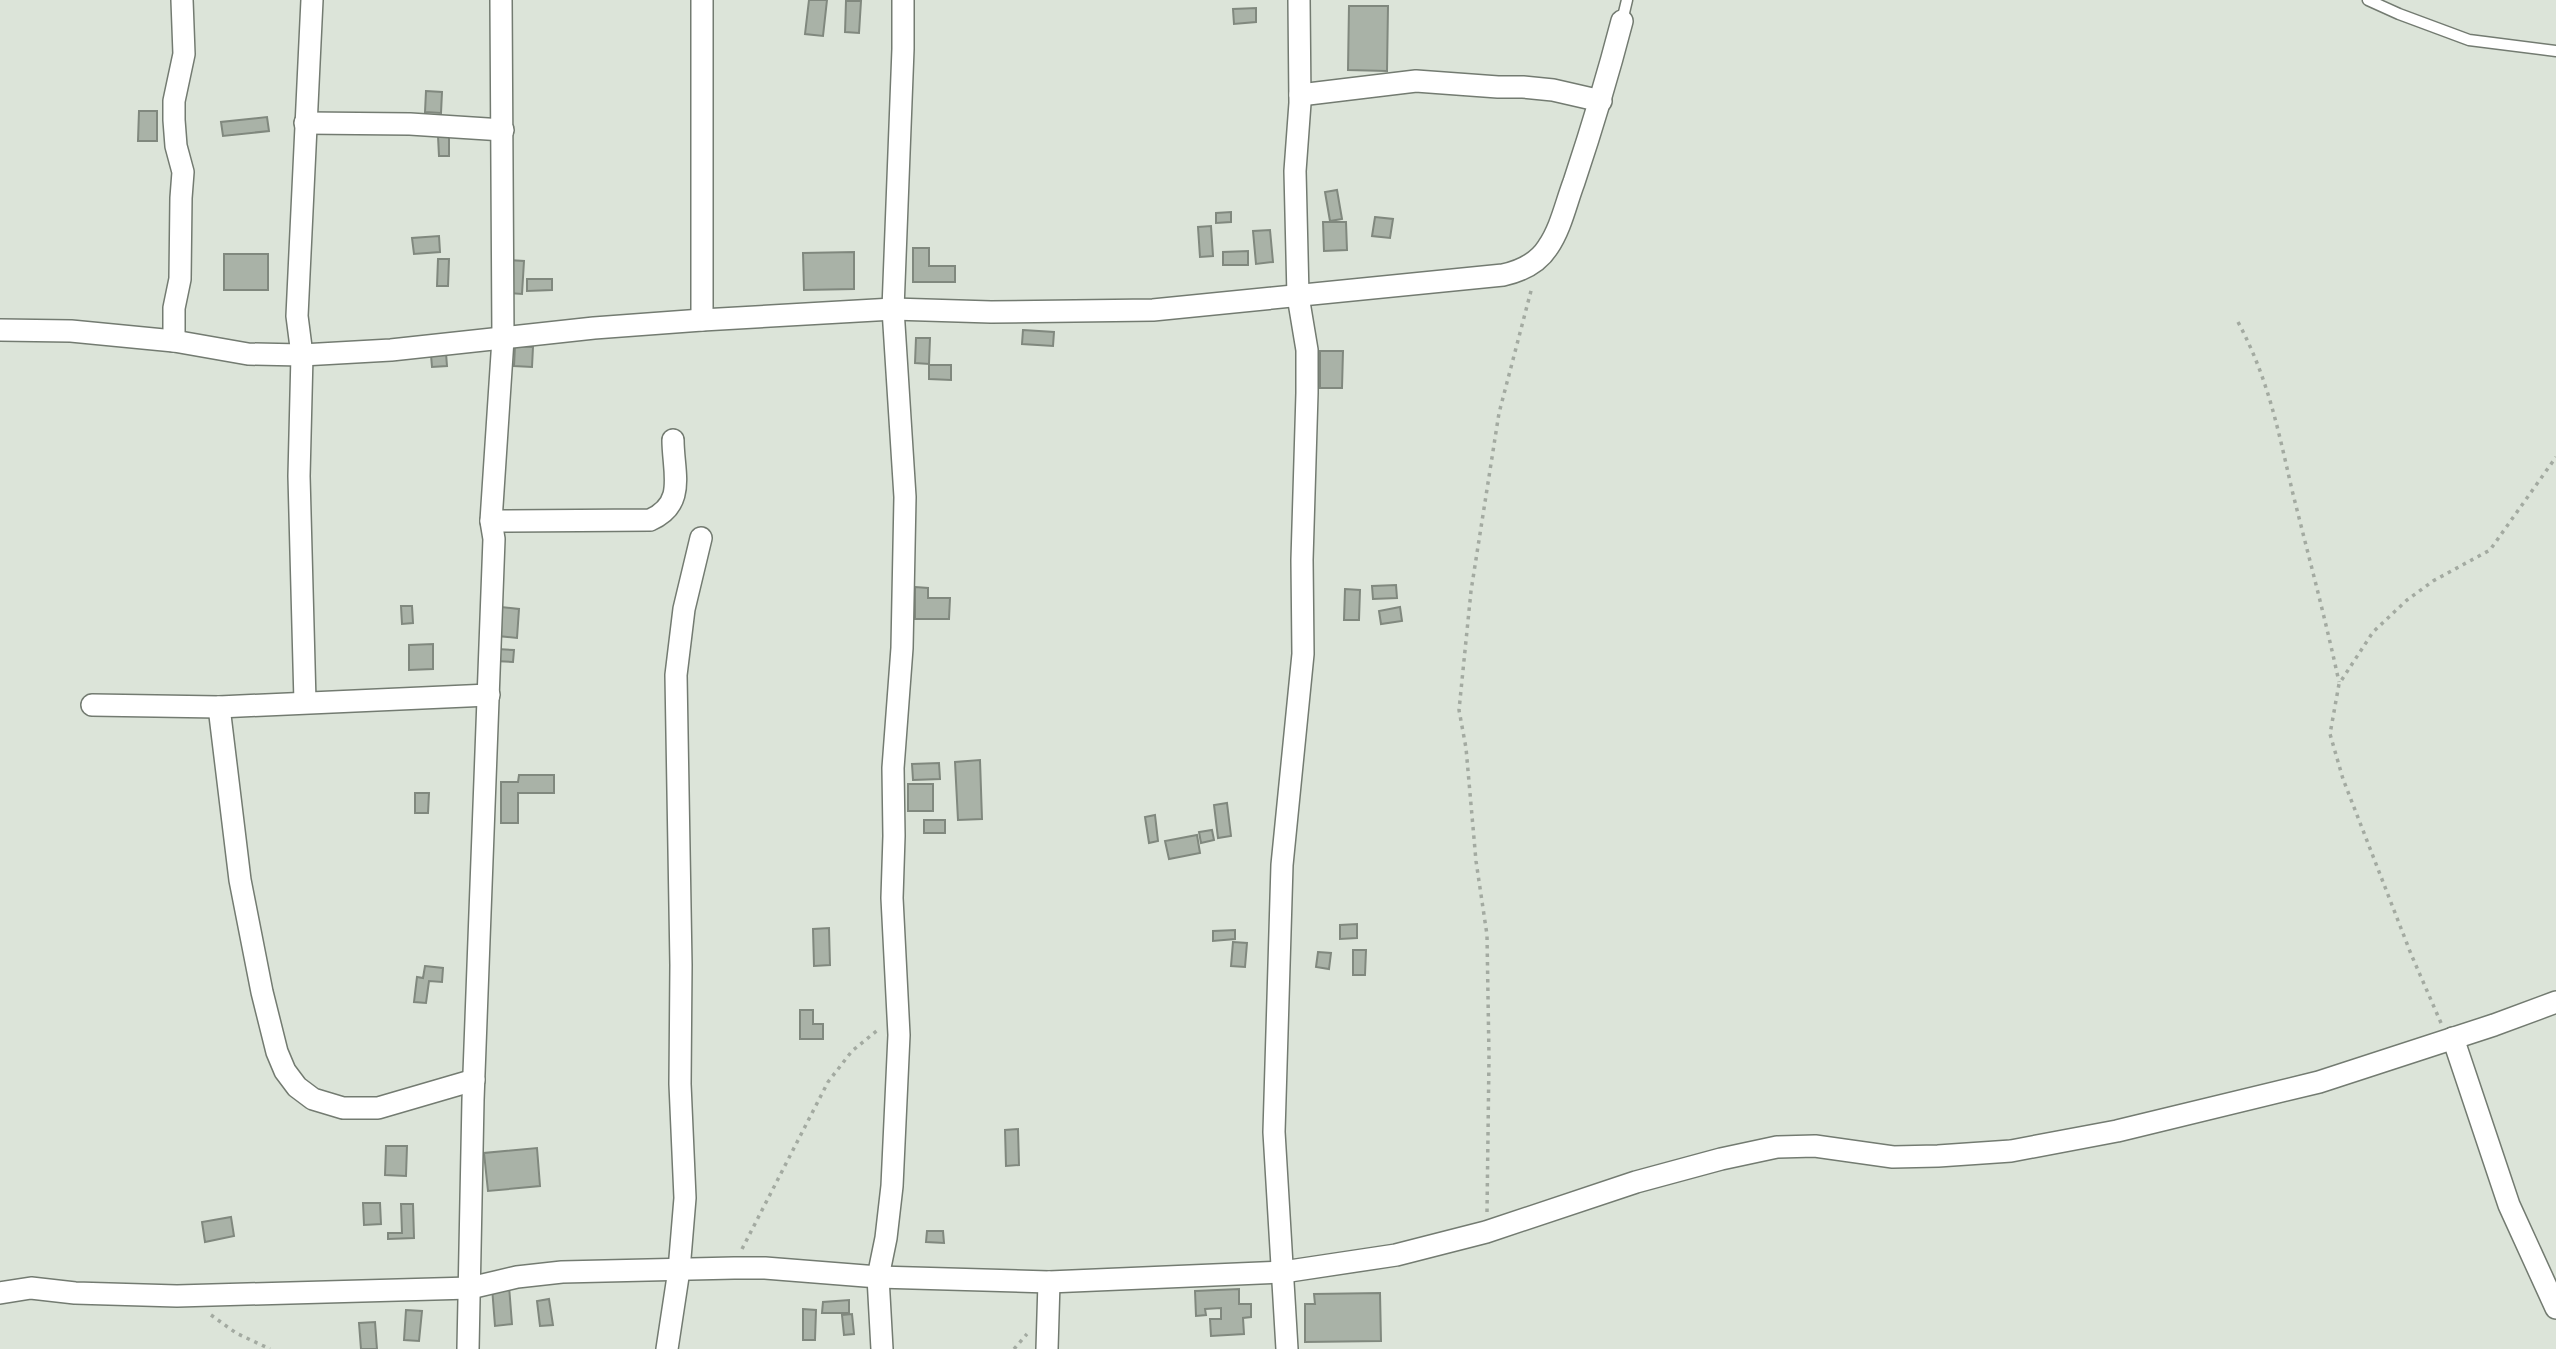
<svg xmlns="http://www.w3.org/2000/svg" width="2556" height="1349" font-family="'Fira Sans',sans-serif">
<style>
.building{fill:#a9b2a7;stroke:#80887e;stroke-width:2}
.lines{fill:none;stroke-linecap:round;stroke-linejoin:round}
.service-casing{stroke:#737b71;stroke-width:13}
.minor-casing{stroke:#737b71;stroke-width:24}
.path{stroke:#a3aaa1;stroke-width:3.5;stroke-dasharray:3.5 5;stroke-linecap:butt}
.service{stroke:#fff;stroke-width:10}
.minor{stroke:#fff;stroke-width:21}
</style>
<rect width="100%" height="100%" fill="#dce4d9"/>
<g class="building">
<path d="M809,0H827L823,36L805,34Z"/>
<path d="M846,1H861L859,33L845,32Z"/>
<path d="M1349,6H1388L1387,71L1348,70Z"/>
<path d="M1256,8V22L1234,24L1233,9Z"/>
<path d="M426,91L442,92L441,113L425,112Z"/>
<path d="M139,111H157V141H138Z"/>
<path d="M267,117L269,131L223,136L221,122Z"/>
<path d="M438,136H449V156H439Z"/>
<path d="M1337,190L1342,219L1330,221L1325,192Z"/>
<path d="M1231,212V222L1216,223V213Z"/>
<path d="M1375,217L1393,219L1390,238L1372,236Z"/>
<path d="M1323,222H1346L1347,250L1324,251Z"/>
<path d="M1211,226L1213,256L1200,257L1198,227Z"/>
<path d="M1270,230L1273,262L1256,264L1253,231Z"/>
<path d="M439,236L440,252L414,254L412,238Z"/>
<path d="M913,248H929V266H955V282H913Z"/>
<path d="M1248,251V265H1223V252Z"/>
<path d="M854,252V289L804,290L803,253Z"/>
<rect x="224" y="254" width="44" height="36"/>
<path d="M438,259H449L448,286H437Z"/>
<path d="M508,260L524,261L522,294L507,293Z"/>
<path d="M527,279H552V290L527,291Z"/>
<path d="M1023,330L1054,332L1053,346L1022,344Z"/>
<path d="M916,338H930L929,364L915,363Z"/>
<path d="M515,346L533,347L532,367L514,366Z"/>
<path d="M1320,351H1343L1342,388H1320Z"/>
<path d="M446,353L447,366L432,367L431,355Z"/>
<path d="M929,365H951V380L929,379Z"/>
<path d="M1396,585L1397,598L1373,599L1372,586Z"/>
<path d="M915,587L928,588V598H950L949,619H915Z"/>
<path d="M1345,589L1360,590L1359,620H1344Z"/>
<path d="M401,606H412L413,623L402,624Z"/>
<path d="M501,607L519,609L517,638L498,636Z"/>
<path d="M1400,607L1402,621L1381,624L1379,611Z"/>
<path d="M433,644V669L409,670V645Z"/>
<path d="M497,649L514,650L513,662L495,661Z"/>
<path d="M980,760L982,819L958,820L955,762Z"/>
<path d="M939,763L940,779L913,780L912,764Z"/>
<path d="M519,775H554V793H518V823H501V782H518Z"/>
<rect x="908" y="784" width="25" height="27"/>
<path d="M415,793H429L428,813H415Z"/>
<path d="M1227,803L1231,836L1218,838L1214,805Z"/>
<path d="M1155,815L1158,841L1149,843L1145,817Z"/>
<rect x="924" y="820" width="21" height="13"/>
<path d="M1212,830L1214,840L1201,843L1199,832Z"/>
<path d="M1197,835L1200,853L1169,859L1165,841Z"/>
<path d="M1357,924V938L1340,939V925Z"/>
<path d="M829,928L830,965L814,966L813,929Z"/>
<path d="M1235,930V939L1213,941V931Z"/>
<path d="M1233,942L1247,943L1245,967L1231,966Z"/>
<path d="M1353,950H1366L1365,975H1353Z"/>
<path d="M1318,952L1331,953L1329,969L1316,967Z"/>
<path d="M425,966L443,968L442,982L429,981L426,1003L414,1002L417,977L423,978Z"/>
<path d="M800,1010H813V1024H823V1039H800Z"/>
<path d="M1018,1129L1019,1165L1006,1166L1005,1130Z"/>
<path d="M386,1146H407L406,1176L385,1175Z"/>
<path d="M537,1148L540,1186L488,1191L484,1153Z"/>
<path d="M363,1203H380L381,1224L364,1225Z"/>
<path d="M401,1204H413L414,1238L388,1239V1233H402Z"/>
<path d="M231,1217L234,1236L205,1242L202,1222Z"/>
<path d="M927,1231H943L944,1243L926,1242Z"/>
<path d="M509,1286L512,1324L495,1326L492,1287Z"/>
<path d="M1239,1289V1304H1251V1317L1243,1318L1244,1334L1211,1336L1210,1319H1221V1308L1205,1309L1206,1315L1196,1316L1195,1291Z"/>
<path d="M1380,1293L1381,1341L1305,1342V1304H1315L1314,1294Z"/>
<path d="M549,1299L553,1325L540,1326L537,1301Z"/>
<path d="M849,1300V1313H822L823,1302Z"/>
<path d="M803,1309L816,1310L815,1340H803Z"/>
<path d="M406,1310L422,1311L419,1341L404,1340Z"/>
<path d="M852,1314L854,1334L844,1335L842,1315Z"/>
<path d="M375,1322L377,1349H361L359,1323Z"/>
</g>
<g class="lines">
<g class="service-casing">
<g id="service">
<path d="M2368,0L2399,14L2469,40L2556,51"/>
<path d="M1622,21L1627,0"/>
</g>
</g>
<g class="minor-casing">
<g id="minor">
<path d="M702,0V320"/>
<path d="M1300,95L1416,81L1498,87H1523L1553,90L1601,101"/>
<path d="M305,123L410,124L503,130"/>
<path d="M0,330L71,331L174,341L248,354L302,355L391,350L594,328L702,320L893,309L991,312L1153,310L1503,275C1521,271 1538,263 1548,247C1561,228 1566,203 1574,182C1592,128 1608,75 1622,21"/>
<path d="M174,341V308L180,279L181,198L183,172L176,146L174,120V101L184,54L182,0"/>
<path d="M491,521L650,520C687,504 673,472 673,440"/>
<path d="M305,702L299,476L302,355L297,316L312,0"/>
<path d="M92,705L219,707L489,695"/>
<path d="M219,707L240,880L262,992L277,1052L285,1071L297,1087L313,1099L343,1108H378L474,1080"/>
<path d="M2453,1038L2509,1205L2556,1308"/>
<path d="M0,1293L31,1288L75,1293L177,1296L470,1288L517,1277L562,1272L734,1268H765L878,1277L1049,1282L1283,1272L1396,1255L1486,1232L1636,1182L1721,1159L1777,1147L1815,1146L1893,1157L1938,1156L2011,1151L2117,1131L2319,1082L2494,1025L2556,1002"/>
<path d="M468,1349L473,1100L494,539L491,521L503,339L501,0"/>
<path d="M667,1349L679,1270L685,1198L680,1084L681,965L676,675L684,609L701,538"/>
<path d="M882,1349L878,1277L886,1238L892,1186L899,1035L892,898L894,836L893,768L902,648L905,497L893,309L903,49V0"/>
<path d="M1047,1349L1049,1282"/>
<path d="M1287,1349L1274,1132L1282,865L1303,654L1302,560L1307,393V350L1298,296L1295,171L1300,103L1299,0"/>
</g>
</g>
<g class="path">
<path d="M2238,322C2268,378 2278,429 2292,490C2308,554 2325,617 2339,682"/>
<path d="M2441,1023L2411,954L2343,779L2330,734L2339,684L2373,632L2407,600L2433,581L2490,550L2556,457"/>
<path d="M1487,1212L1489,1057L1487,935L1476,861L1466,748L1459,710L1471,591L1499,413L1532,287"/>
<path d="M742,1249L828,1082L852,1051L879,1029"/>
<path d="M211,1315L236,1333L270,1349"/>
<path d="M1014,1349L1027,1334"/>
</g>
<use href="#service" class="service"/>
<use href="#minor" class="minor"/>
</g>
</svg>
